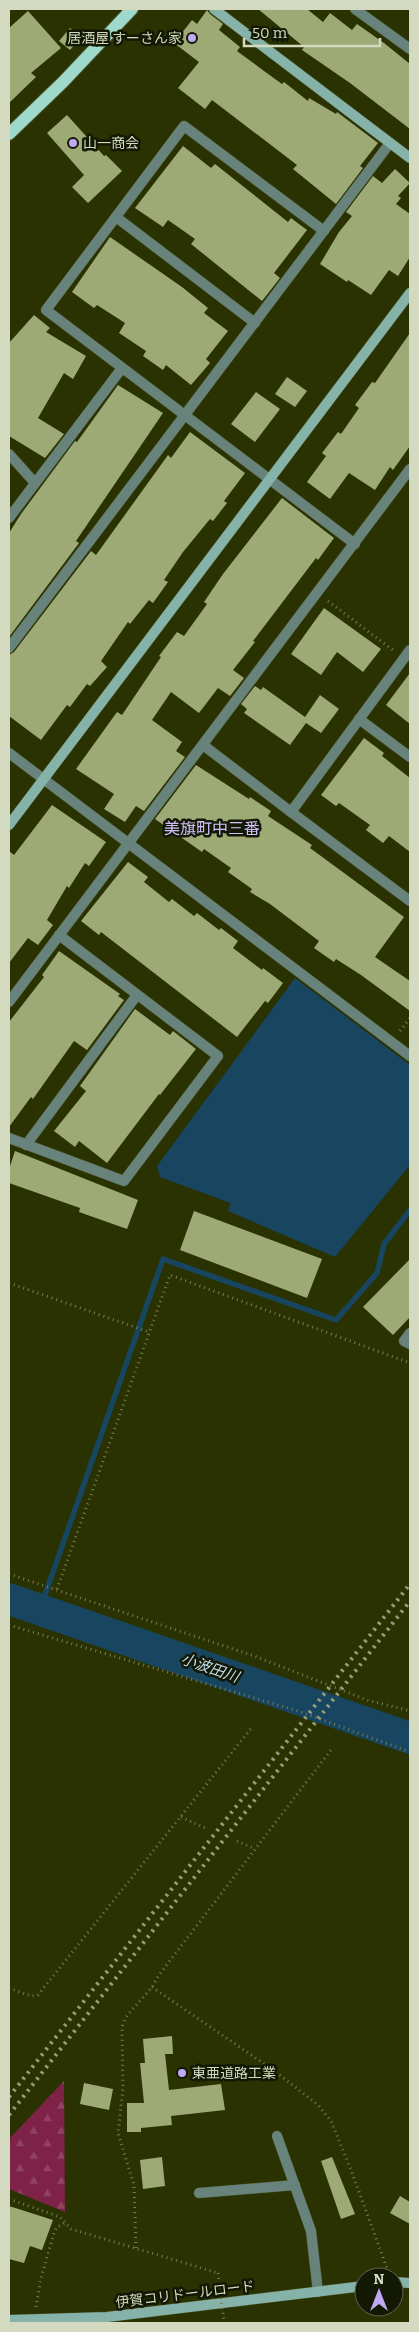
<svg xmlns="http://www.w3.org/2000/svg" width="419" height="2332" font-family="Bitter,'Noto Sans JP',serif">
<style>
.forest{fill:url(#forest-firs)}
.water{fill:#184560}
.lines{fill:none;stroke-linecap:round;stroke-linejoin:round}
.stream{stroke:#184560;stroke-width:5.5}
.river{stroke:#184560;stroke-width:32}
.building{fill:#9eaa76}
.street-casing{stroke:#485022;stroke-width:11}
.secondary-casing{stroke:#485022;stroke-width:11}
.primary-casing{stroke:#485022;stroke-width:14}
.path{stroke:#757d55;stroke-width:3;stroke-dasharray:1 4;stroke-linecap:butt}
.street{stroke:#67837c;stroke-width:10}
.secondary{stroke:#86b3a9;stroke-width:10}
.primary{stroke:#9ed9cc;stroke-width:12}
.rail{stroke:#959d7a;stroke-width:4;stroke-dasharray:2.5 5;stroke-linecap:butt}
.path-bridge{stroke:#757d55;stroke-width:3;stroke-dasharray:1 4;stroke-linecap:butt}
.poi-dot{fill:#c1a8f3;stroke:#131804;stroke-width:2}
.labels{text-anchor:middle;stroke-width:5;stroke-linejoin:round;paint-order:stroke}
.poi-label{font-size:14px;fill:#d3dabf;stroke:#131804;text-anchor:start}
.street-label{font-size:14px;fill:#d3dabf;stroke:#131804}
.water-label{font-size:15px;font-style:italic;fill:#c2def1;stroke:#131804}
.quarter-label{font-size:16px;fill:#d2c0f9;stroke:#131804}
</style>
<defs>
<pattern id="forest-firs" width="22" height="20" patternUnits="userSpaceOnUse" patternTransform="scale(1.25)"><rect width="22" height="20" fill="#7e2248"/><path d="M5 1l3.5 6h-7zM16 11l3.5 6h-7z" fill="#8f4261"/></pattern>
</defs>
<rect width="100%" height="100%" fill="#293200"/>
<path class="forest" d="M64,2081L65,2212L9,2189V2139Z"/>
<path class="water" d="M295,978L410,1065V1165L335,1257L228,1211L230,1203L160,1177L157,1166Z"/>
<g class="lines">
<path class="stream" d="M40,1609L163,1259L336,1320L377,1273L384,1244L410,1210"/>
<path class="river" d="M9,1599L410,1738"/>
</g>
<g class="building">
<path d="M258,9H307L323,22L330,13L352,30L357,24L384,43L410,64V129L350,83L302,50L304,47Z"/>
<path d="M207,10L210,14L223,24L219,30L240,47L237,51L264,71L282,84L284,82L308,101L309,98L336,114L337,112L378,143L360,166L363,168L336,204L293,169L297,165L212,100L205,109L178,88L199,62L174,43L192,20L197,24Z"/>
<path d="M28,11L61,48L31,73L36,77L9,103V28Z"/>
<path d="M70,28L81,37L70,50L59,41Z"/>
<path d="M67,115L104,156L106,155L122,171L88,203L72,187L84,175L47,133Z"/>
<path d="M183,146L211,168L215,164L288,222L291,218L307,230L274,273L280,278L262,301L191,244L195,239L168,220L163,227L135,208Z"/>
<path d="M395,169L410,183L398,196L401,198L396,204L410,214V257L398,276L389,270L371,295L348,280L347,282L320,264L339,232L352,216L346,212L373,176L382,183Z"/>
<path d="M110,237L182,287L208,308L204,313L228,331L206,359L210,363L191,385L166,365L163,370L143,356L146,351L119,333L125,323L97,305L94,308L72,292Z"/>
<path d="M34,315L50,328L46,332L86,356L73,379L64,373L38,418L64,434L45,458L9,436V343Z"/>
<path d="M410,333V446L393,470L390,467L375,490L349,473L330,499L307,482L326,456L322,453L338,432L341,434L359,408L355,405L372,382L375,383Z"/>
<path d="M287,377L307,391L295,407L275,394Z"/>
<path d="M118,385L163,413L76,541L79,543L9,637V533L21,514L75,441L77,442Z"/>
<path d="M256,392L280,409L255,442L231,424Z"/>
<path d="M190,432L245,473L224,501L227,503L213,521L210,519L183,552L164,580L168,582L153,603L149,600L130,624L128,622L101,661L107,667L90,686L87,684L70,707L67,705L41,740L9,716V655L14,652L91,551L96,555L168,455L171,458Z"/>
<path d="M282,498L334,538L318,560L316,558L253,641L255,642L233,670L244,678L230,696L218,688L199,713L171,692L152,720L182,742L176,751L185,757L144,811L136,806L125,822L104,809L114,794L76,769L117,712L122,715L161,657L159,656L177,632L184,636L207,604L204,602L223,574Z"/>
<path d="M324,608L381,649L363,672L337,652L321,675L291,654Z"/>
<path d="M410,673V724L386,705Z"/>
<path d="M255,686L261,690L263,687L305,717L320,695L339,709L321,733L306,723L290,745L244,713L247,709L241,704Z"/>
<path d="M364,738L384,753L382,756L410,778V852L389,836L383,843L366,830L370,825L339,803L336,806L321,795Z"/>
<path d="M196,765L249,799L250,797L271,811L268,816L312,845L310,848L404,917L375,957L410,981V1011L361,975L336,959L334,962L314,948L319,941L270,904L250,892L252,889L228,872L231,868L204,849L202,852L155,819Z"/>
<path d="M52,805L106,842L89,866L85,863L69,888L67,886L47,920L53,925L38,945L28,938L9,963V851L14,855Z"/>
<path d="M128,862L148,877L144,882L169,902L172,899L194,916L197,913L219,930L221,928L238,941L233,948L262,970L263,968L283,983L268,1003L265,1001L237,1037L101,932L99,935L81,921Z"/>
<path d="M59,951L120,994L118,996L124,1000L87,1050L74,1041L33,1099L31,1097L9,1127V1022L44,977L42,975Z"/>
<path d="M135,1009L170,1035L173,1031L196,1049L160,1095L159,1094L107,1163L79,1141L75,1147L54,1131L86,1091L80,1086Z"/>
<path d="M15,1151L138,1200L127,1229L79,1212L80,1208L9,1183V1169Z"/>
<path d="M194,1211L322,1259L307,1298L180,1250Z"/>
<path d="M410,1259V1317L393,1335L363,1307Z"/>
<path d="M172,2036L173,2054H165L169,2090L221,2084L225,2110L171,2116L172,2125L141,2128V2132H127V2103H144L140,2063H145L143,2039Z"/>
<path d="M84,2083L113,2089L109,2110L80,2104Z"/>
<path d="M162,2157L165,2186L143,2189L140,2160Z"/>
<path d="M332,2157L355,2214L341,2219L321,2161Z"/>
<path d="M400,2196L410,2202V2224L390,2213Z"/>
<path d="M9,2206L53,2220L42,2250L30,2246L24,2263L9,2259Z"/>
</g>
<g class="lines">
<g class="street-casing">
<g id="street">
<path d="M355,9L410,49"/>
<path d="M116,217L255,323"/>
<path d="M324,231L184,126L46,310L355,544"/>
<path d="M9,454L35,483"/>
<path d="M9,518L122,368"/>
<path d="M9,648L390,143"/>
<path d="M410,650L291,812L410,901"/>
<path d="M359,719L410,757"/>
<path d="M203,745L291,812"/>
<path d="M9,753L410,1056"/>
<path d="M9,1002L410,469"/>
<path d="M9,1138L124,1181L218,1056L59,935"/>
<path d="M26,1145L137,995"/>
<path d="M410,1333L404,1341L410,1344"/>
<path d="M277,2136L311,2231L318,2292"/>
<path d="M199,2193L295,2185"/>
</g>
</g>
<g class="secondary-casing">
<g id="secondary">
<path d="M214,9L410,158"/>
<path d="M9,825L410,293"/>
<path d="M394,2282L410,2283"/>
<path d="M9,2320L107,2317L364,2286"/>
</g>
</g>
<g class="primary-casing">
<path id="primary" d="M9,134L63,82L132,9"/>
</g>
<g class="path">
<path d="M328,601L393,650"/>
<path d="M400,1031L410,1018"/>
<path d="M9,1283L149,1332"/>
<path d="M9,1574L254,1656L367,1700L410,1711"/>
<path d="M57,1589L170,1275L410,1363"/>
<path d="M9,1625L298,1711L410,1752"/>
<path d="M181,1817L205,1828"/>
<path d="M237,1841L255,1849"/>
<path d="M152,1987L276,2072L318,2105L331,2121L351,2170L388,2271"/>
<path d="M9,1988L31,1996L38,1995L253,1726"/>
<path d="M9,2199L60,2217L71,2229L218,2273"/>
<path d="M136,2248L134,2185L118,2133L123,2089L122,2027L126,2017L152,1987L159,1975L331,1750"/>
<path d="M36,2307L41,2278L54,2233L57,2227L65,2223"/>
</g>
<use href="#street" class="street"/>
<use href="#secondary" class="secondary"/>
<use href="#primary" class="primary"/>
<g class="rail">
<path d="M9,2097L410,1584"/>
<path d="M9,2115L410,1601"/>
</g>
<path class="path-bridge" d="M218,2273L224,2323"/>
</g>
<g class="poi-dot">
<circle cx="192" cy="38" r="5"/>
<circle cx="73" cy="143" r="5"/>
<circle cx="182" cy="2073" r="5"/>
</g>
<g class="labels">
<g class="poi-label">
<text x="182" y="43" text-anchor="end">居酒屋 すーさん家</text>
<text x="83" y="148">山一商会</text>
<text x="192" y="2078">東亜道路工業</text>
</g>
<g class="street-label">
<text transform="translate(185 2294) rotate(-7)" y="5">伊賀コリドールロード</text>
</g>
<g class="water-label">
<text transform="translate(210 1668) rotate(19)" y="5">小波田川</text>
</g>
<g class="quarter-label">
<text x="212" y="834">美旗町中三番</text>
</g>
</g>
<rect width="419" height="2332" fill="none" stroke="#d3dabf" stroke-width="20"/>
<g transform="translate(379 2292)"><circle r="24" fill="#131804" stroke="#60664f"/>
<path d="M0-4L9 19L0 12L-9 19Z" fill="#c1a8f3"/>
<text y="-8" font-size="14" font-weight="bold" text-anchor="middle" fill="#d3dabf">N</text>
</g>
<path d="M244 38v8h136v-8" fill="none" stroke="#d3dabf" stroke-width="2.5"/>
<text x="252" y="38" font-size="15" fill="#d3dabf" stroke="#131804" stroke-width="4" paint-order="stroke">50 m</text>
</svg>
